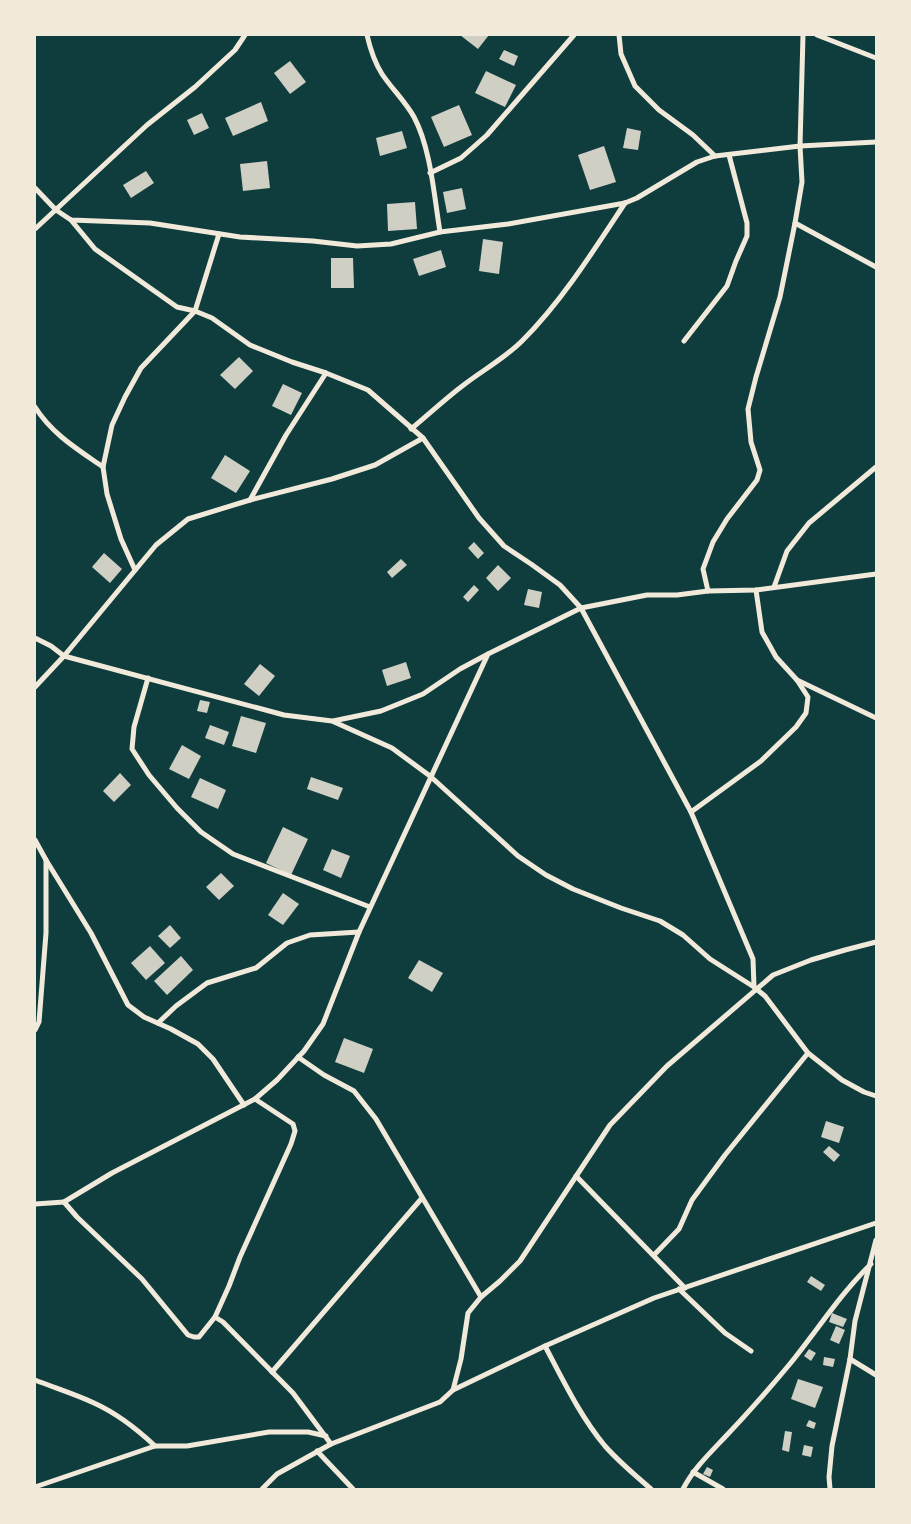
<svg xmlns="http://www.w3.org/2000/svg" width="911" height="1524" font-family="'Noto Sans',sans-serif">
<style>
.building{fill:#cfcfc3}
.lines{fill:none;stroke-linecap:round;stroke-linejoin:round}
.minor{stroke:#f1e9da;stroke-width:5}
</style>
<rect width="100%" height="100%" fill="#0f3d3e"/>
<g class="building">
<path d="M460,35H489L478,49Z"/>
<path d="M504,50L518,56L514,66L499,59Z"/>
<path d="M290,61L306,82L290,94L274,73Z"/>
<path d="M486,71L516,85L505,107L475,93Z"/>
<path d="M261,102L268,121L233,136L225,118Z"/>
<path d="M459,105L472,135L444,147L431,117Z"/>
<path d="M202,113L209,128L194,135L187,120Z"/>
<path d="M627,128L641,131L638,150L623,148Z"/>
<path d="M402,131L407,148L380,156L376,138Z"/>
<path d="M604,146L616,182L590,190L578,155Z"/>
<path d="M267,161L270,188L243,191L240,164Z"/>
<path d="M146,171L154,183L131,198L123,185Z"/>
<path d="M462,188L466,209L447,213L443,192Z"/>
<path d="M415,202L417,229L388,231L387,204Z"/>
<path d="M483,239L503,242L499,274L479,271Z"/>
<path d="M441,250L446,267L419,276L413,259Z"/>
<path d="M331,258H353L354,288H331Z"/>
<path d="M239,357L253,371L235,389L220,375Z"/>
<path d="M283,384L302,393L291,415L272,406Z"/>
<path d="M225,455L250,471L236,493L211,478Z"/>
<path d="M474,542L484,553L478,559L468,548Z"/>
<path d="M104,553L122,569L110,583L92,567Z"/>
<path d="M401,559L407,565L392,578L387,572Z"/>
<path d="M498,565L511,578L498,591L486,578Z"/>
<path d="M474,585L479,590L468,602L463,597Z"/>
<path d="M528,589L542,592L539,608L524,605Z"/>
<path d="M406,662L411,678L387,686L382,670Z"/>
<path d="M260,664L275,676L259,696L244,684Z"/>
<path d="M200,700L210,702L207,713L197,711Z"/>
<path d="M241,716L266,723L256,753L232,746Z"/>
<path d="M210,725L229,732L224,745L205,738Z"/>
<path d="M182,745L201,756L189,779L169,769Z"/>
<path d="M120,773L131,785L114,802L103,791Z"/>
<path d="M311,777L343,788L338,800L307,789Z"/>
<path d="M200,778L226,790L218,809L191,797Z"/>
<path d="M283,827L308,839L291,875L266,863Z"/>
<path d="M332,849L350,856L341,878L323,870Z"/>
<path d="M221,873L234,886L219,900L206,887Z"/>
<path d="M283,893L299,904L283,925L268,915Z"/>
<path d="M170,925L181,938L170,948L158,936Z"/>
<path d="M150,946L165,963L146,980L131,963Z"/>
<path d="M181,956L193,970L167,995L154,981Z"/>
<path d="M419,960L443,973L432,992L408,978Z"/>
<path d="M344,1038L373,1049L364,1073L335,1062Z"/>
<path d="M826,1121L844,1127L839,1143L821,1137Z"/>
<path d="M829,1146L840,1155L834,1162L823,1152Z"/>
<path d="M811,1276L825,1285L821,1291L807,1282Z"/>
<path d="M832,1313L847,1319L843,1327L829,1322Z"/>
<path d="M836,1326L845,1330L839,1344L830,1340Z"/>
<path d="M809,1349L816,1353L811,1361L804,1356Z"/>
<path d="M824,1357L835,1359L833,1367L823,1365Z"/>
<path d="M798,1379L823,1387L815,1408L791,1399Z"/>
<path d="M809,1420L816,1423L814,1429L806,1426Z"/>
<path d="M785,1431L792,1432L789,1452L782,1450Z"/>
<path d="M804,1445L813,1447L811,1457L802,1455Z"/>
<path d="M707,1467L713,1470L710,1477L703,1474Z"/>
</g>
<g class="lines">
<g class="minor">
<path d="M367,35C370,48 375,63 382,74C392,89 405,101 414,117C431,149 434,196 440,232"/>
<path d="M619,35L621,54L635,86L659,110L693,135L715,156"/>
<path d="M817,35L876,58"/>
<path d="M430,173L461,158L487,135L574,35"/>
<path d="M35,188L56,210L71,220L150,223L240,237L313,241L357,246L391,244L440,232L508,224L625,203L637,198L697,162L715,156L800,146L876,142"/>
<path d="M71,220L95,249L177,307L195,311L212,318L250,345L292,362L326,373L368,390L423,438L479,518L504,546L531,564L560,585L581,608L691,812L753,959L754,987"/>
<path d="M795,223L876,267"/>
<path d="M35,229L147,125L195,87L235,50L245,35"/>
<path d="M684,341L727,286L736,261L747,236V223L729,155"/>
<path d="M35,407C52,434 77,449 103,467"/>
<path d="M411,429C428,415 444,400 461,387C481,371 504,359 522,341C562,301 594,250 625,203"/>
<path d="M250,500L286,435L326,373"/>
<path d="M135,570L121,539L107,494L103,467L112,425L125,397L141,368L195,311L219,234"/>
<path d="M774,587L787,551L809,523L876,467"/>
<path d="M708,591L703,569L713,542L727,519L757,480L760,470L751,442L748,409L756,377L780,297L795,223L802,182L800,146L803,35"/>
<path d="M35,638L51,646L64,656L284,715L332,721L392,748L430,776L518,856L546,875L573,889L621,908L660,921L683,935L710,959L754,987L765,996L808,1053L842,1080L864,1092L876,1096"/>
<path d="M488,654L359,932L323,1024L304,1051L277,1080L255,1099L112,1173L64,1202L77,1217L142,1279L188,1335L194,1337H199L215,1317L223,1322L293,1393L331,1444L440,1402L453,1390L461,1359L468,1313L481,1297L500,1281L520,1261L610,1125L667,1066L773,975L811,960L845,950L876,942"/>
<path d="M148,678L134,727L132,749L149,775L177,808L201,832L233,854L370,907"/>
<path d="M797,680L876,718"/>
<path d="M35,687L64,656L156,545L188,519L250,500L332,479L375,465L423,438"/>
<path d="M333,721L381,711L423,694L460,669L488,654L581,608L647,595H677L708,591L756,590L876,574"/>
<path d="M691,812L761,761L796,727L806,713L808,697L797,680L776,657L762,632L756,590"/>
<path d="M35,840L46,860V933L39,1022L35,1030"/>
<path d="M46,860L91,933L128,1005L144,1017L171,1029L198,1044L213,1059L244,1105"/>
<path d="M158,1023L176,1006L207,983L256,968L287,943L310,935L359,932"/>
<path d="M298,1057L324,1075L354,1091L376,1119L481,1297"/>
<path d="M576,1176L685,1288"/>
<path d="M35,1204L64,1202"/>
<path d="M654,1255L679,1229L692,1200L725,1155L808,1053"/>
<path d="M679,1289L725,1333L751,1351"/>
<path d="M215,1317L229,1286L240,1257L291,1144L295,1131L293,1124L255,1099"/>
<path d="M545,1346C563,1380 580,1416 605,1446C619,1462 635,1475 651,1489"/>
<path d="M850,1359L876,1375"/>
<path d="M272,1372L422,1198"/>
<path d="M35,1380C55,1388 75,1394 94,1403C116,1413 137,1429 155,1446H187L269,1432H308L326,1436"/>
<path d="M453,1390L545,1346L654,1298L876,1223"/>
<path d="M317,1451L353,1489"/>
<path d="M693,1472L723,1489"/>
<path d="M35,1487L155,1446"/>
<path d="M262,1489L277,1474L331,1444"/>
<path d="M683,1489C694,1468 710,1453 726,1436C748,1413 769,1389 789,1365C817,1331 840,1294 871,1264"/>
<path d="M830,1489L829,1477L832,1446L850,1359L855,1321L876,1240"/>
</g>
</g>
<rect width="911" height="1524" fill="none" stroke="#f1e9da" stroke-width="72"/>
</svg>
